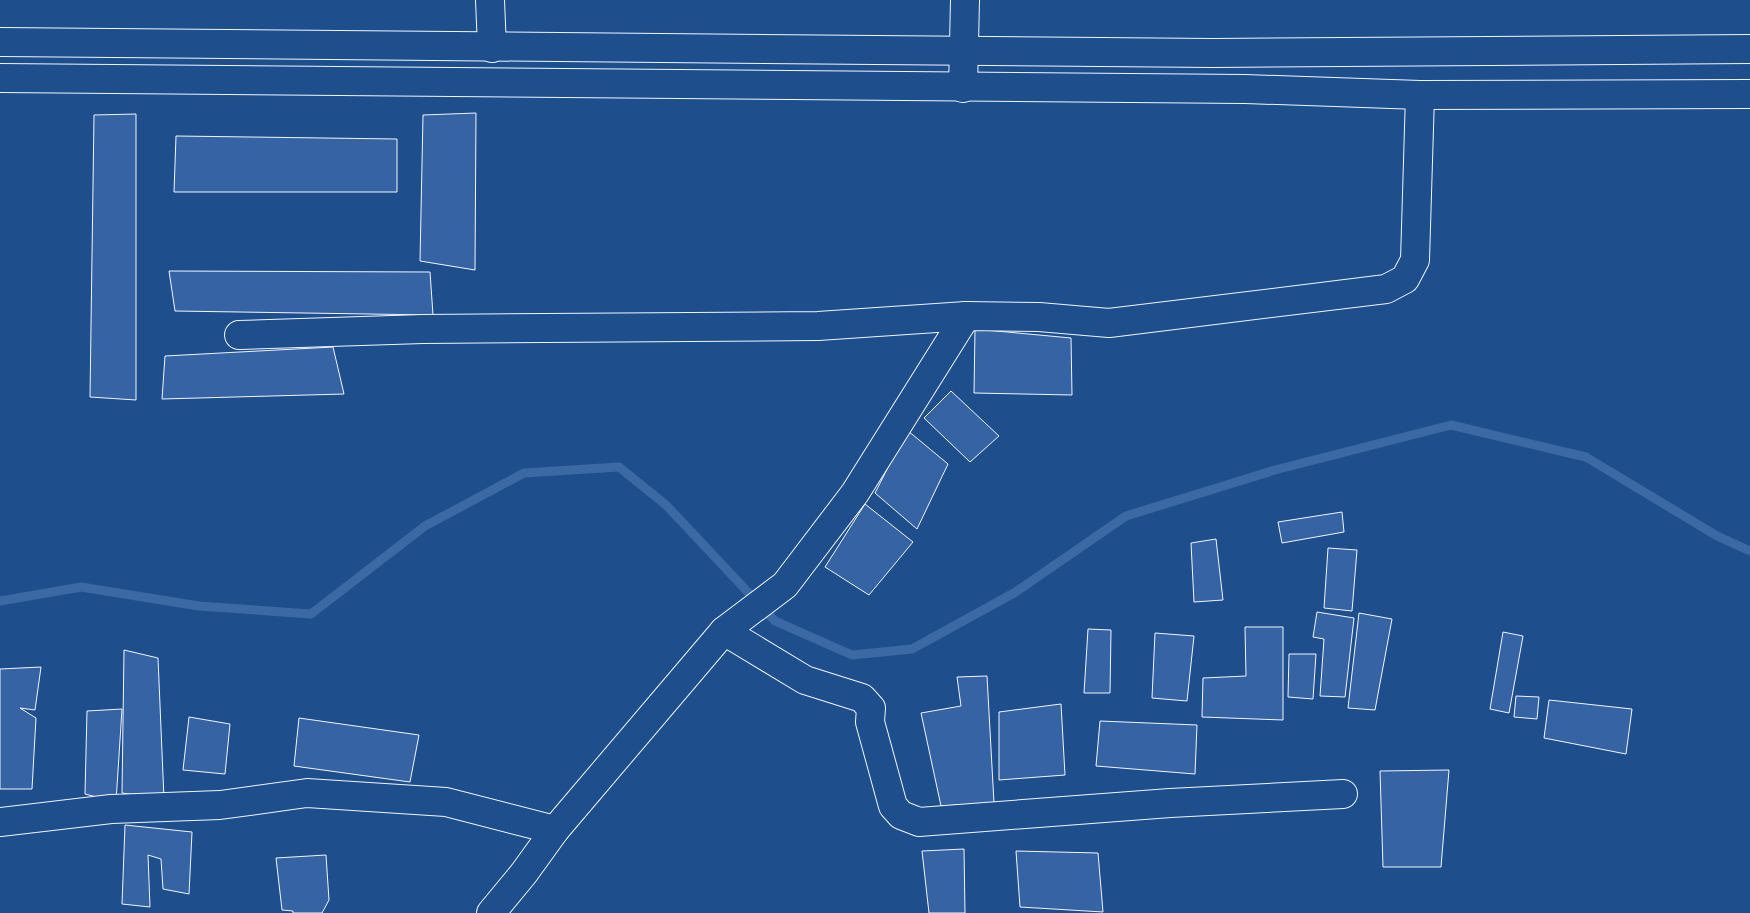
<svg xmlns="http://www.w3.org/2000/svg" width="1750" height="913" font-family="'DM Sans',sans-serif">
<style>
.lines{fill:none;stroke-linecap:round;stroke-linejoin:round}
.stream{stroke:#3b69a3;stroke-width:9}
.building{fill:#3563a3;stroke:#f2f6ff}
.street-casing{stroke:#f2f6ff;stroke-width:30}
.secondary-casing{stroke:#f2f6ff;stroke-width:30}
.street{stroke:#1f4e8c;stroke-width:28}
.secondary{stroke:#1f4e8c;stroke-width:28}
</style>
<rect width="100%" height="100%" fill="#1f4e8c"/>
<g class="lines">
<path class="stream" d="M0,601L81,587L199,606L311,614L425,526L524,473L619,467L666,505L775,621L852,655L912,649L1014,593L1126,516L1275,470L1451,425L1586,457L1717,536L1750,551"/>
</g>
<g class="building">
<path d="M476,113L475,270L420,261L423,115Z"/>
<path d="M136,114V400L90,397L94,115Z"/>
<path d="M176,136L397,139V192H174Z"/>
<path d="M169,271L430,272L433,315L175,311Z"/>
<path d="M975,329L1071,338L1072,395L974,393Z"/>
<path d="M333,347L344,394L162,399L165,356Z"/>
<path d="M951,391L999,436L970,462L924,418Z"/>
<path d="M907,430L948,464L917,529L875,493Z"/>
<path d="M865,504L913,542L869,595L825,567Z"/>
<path d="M1342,512L1344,532L1282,543L1278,522Z"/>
<path d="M1216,539L1223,600L1194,602L1191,543Z"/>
<path d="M1328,548L1357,550L1352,611L1324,608Z"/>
<path d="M1317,612L1354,618L1345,697L1320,696L1324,639L1313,637Z"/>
<path d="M1359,613L1392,619L1375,710L1348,708Z"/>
<path d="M1245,627H1283V720L1202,717L1203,678L1246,676Z"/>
<path d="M1088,629L1111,630L1110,693H1084Z"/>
<path d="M1503,632L1523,636L1509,713L1490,709Z"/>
<path d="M1155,633L1194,636L1187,701L1152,698Z"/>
<path d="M124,650L158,658L164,799L122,793Z"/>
<path d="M1289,654H1316L1313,699L1288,697Z"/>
<path d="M41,667L35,710L20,708L36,718L32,789H0V669Z"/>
<path d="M987,676L994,803L941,806L921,713L961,706L957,677Z"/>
<path d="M1516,696L1539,697L1537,719L1514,717Z"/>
<path d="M1549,700L1632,709L1626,754L1544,738Z"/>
<path d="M1061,704L1065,775L999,780V712Z"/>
<path d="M122,709L116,802L85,794L87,711Z"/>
<path d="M189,717L230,724L225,774L183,770Z"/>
<path d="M299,718L419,735L410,782L294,766Z"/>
<path d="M1100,721L1197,725L1195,774L1096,766Z"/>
<path d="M1449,770L1441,867H1383L1380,771Z"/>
<path d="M125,825L192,832L189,894L163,889L161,859L148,855L150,907L122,904Z"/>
<path d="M964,849L965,913H929L922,851Z"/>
<path d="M1016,851L1098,853L1103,912L1020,907Z"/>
<path d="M326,855L329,900L322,913H293V911L282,910L276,858Z"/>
</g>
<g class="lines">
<g class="street-casing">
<g id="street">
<path d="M490,0L492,48"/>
<path d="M963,88L965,0"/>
<path d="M239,335L423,329L818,326L966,316L1039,317L1109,323L1386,289L1405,279L1415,260L1420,95"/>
<path d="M724,631L805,680L862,698L871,708L870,722L893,806L901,815L919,822L1170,803L1343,794"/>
<path d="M0,822L111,809L220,805L307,793L446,802L555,830"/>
<path d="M491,913L524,873L555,830L724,631L785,585L855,493L966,316"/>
</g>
</g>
<g class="secondary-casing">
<g id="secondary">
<path d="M0,42L1213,53L1750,49"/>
<path d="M0,78L1245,89L1420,95L1750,94"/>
</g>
</g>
<use href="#street" class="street"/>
<use href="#secondary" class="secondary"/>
</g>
</svg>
